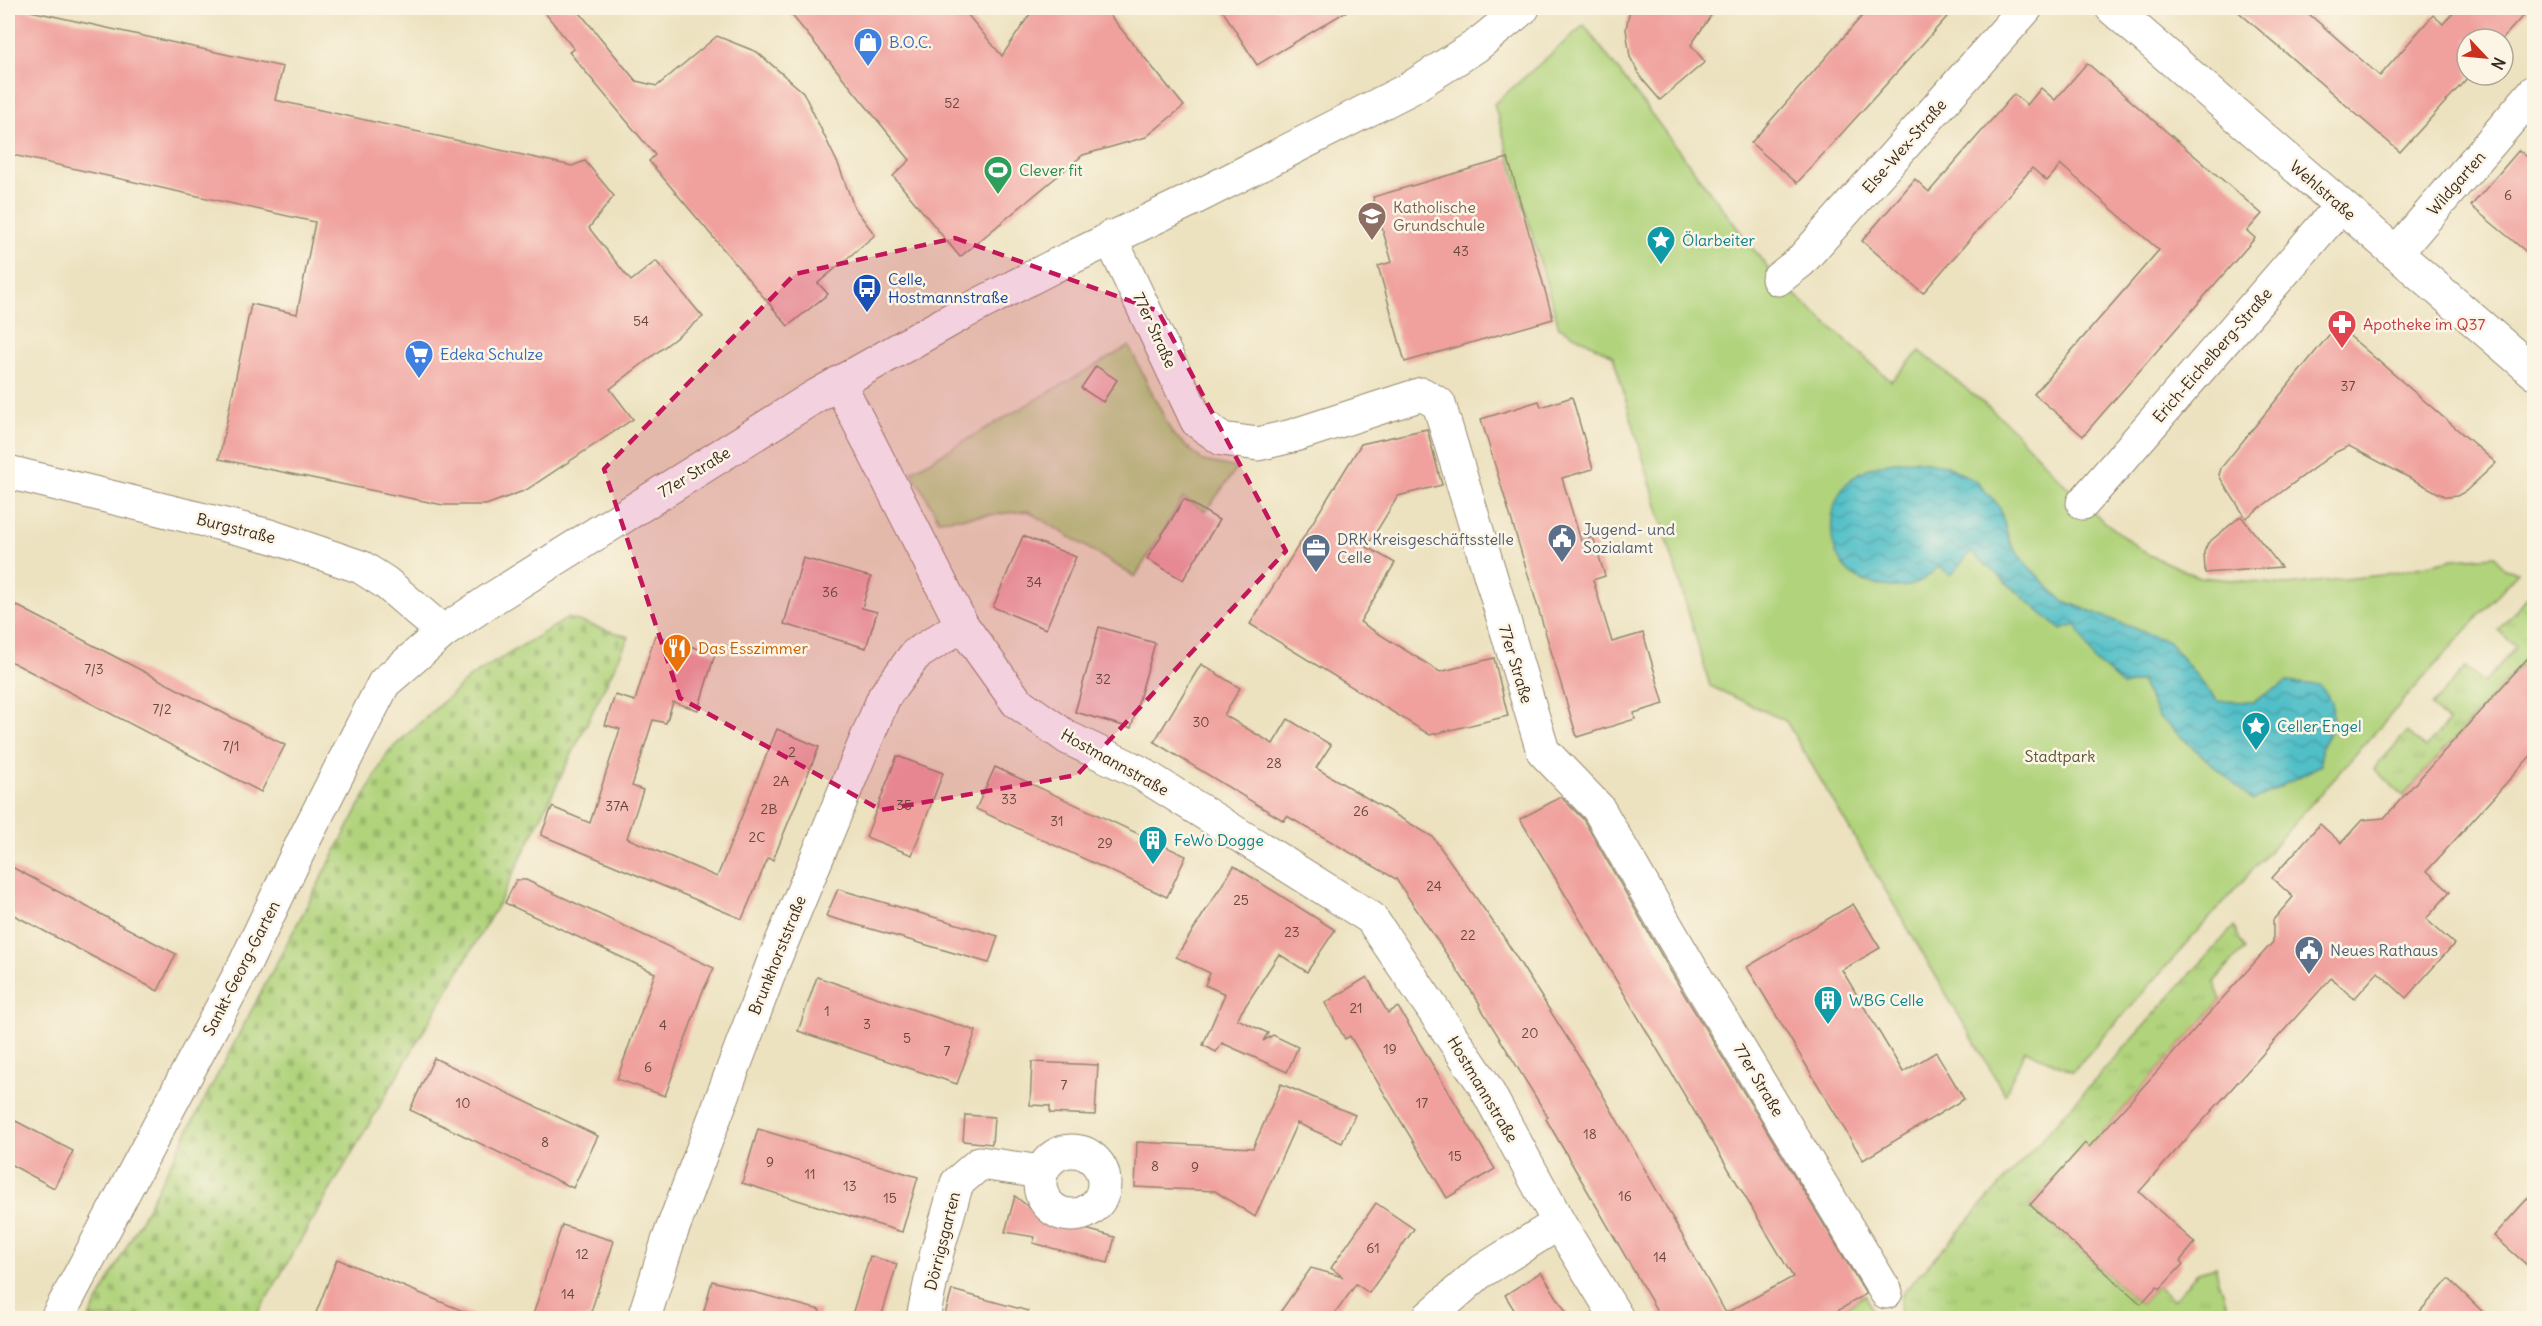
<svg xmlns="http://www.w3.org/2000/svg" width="2542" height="1326" font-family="Delius,sans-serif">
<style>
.grass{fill:url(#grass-tufts);stroke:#767e4d;stroke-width:1.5}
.cemetery{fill:url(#cemetery-stones);stroke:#767e4d;stroke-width:1.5}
.park{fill:#b0d37c;stroke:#767e4d;stroke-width:1.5}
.water{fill:url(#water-waves);stroke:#467473;stroke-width:1.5}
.building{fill:#f0a19e}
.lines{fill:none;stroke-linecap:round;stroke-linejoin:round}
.minor-casing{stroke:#94866f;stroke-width:35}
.tertiary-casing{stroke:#94866f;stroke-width:35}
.minor{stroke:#fff;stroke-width:33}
.tertiary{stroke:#fff;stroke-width:33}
.marked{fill:#c2185b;fill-opacity:0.2;stroke:#c2185b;stroke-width:4.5;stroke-dasharray:12 8;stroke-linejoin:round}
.labels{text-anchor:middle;stroke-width:5;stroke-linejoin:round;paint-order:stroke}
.number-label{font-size:14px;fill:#68483e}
.shop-label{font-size:16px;fill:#366cbe;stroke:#fcf5e5;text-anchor:start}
.street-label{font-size:16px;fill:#3b2a1e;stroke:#fcf5e5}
.leisure-label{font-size:16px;fill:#27864d;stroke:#fcf5e5;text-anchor:start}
.education-label{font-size:16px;fill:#785e54;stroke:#fcf5e5;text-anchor:start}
.culture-label{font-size:16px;fill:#0d838f;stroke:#fcf5e5;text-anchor:start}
.transit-label{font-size:16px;fill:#164399;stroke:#fcf5e5;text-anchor:start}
.health-label{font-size:16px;fill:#be3a42;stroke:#fcf5e5;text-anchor:start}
.service-label{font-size:16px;fill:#4e5e75;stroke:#fcf5e5;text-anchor:start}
.food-label{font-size:16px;fill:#c56008;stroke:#fcf5e5;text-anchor:start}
.park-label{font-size:16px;fill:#585436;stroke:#fcf5e5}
</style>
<defs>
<pattern id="grass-tufts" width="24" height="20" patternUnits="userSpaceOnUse" patternTransform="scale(1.5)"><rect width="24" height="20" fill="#b0d37c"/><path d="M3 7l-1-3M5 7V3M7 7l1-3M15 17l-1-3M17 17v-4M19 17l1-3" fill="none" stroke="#98b56b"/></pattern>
<pattern id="cemetery-stones" width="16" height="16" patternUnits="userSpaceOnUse" patternTransform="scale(1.5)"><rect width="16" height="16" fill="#b0d37c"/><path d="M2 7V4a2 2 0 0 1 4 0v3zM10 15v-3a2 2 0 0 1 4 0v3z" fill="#98b56b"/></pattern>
<pattern id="water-waves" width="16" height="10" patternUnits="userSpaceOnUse" patternTransform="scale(1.5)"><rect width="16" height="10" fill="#51bfc8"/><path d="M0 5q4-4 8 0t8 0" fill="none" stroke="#449ba2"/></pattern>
</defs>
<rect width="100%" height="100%" fill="#fcf5e5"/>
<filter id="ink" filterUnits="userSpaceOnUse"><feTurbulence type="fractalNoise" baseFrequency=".0167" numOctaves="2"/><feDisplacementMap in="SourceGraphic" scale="12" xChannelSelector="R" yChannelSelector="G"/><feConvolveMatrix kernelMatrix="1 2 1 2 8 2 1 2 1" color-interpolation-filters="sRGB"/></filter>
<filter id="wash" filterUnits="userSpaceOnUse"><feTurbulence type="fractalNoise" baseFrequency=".008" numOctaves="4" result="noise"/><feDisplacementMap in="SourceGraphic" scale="24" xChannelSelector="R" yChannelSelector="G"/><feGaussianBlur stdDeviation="1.35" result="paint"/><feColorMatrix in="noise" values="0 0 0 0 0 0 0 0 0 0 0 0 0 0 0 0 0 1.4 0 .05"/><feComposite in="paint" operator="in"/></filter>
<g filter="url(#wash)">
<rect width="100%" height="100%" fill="#ece2c0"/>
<g class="grass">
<path d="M2534,590V650L2403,796L2374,769L2407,732L2425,748L2448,722L2431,706L2466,667L2484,683L2516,647L2498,630Z"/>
<path d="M2234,926L2244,949L2214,982L2221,1000L2089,1147L2085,1144L2030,1205L2141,1304L2157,1286L2173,1300L2198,1272L2215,1267L2231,1318H1962L1943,1314L1941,1318H1899L1902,1294Z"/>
<path d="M1866,1295L1872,1313L1871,1318H1828Z"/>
</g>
<path class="cemetery" d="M568,618L629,637L500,901L255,1318H89L388,752L470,677Z"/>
<g class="park">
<path d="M1584,25L1773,275L1891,381L1920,351L2005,421L2088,509L2147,554L2199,577L2287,585L2382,575L2454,559L2495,556L2504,569L2518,572L2073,1071L2025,1050L2005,1094L1786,721L1710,686L1613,356L1559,327L1494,104Z"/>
<path d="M1129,346L1172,433L1203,461L1237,468L1206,511L1183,498L1135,577L1028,511L939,520L912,471Z"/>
</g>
<path class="water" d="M1914,460L1946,465L1977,482L1999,506L2010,543L2024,562L2062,600L2169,642L2217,701L2253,702L2287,682L2319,685L2332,701L2333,724L2321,748V765L2253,801L2158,716L2141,681L2124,686L2094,660L2076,625L2061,630L1971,552L1951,575L1939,567C1933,571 1928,578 1921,581C1901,593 1860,586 1845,568C1825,545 1828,500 1850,480C1867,464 1892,462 1914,460Z"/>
<g id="blocks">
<g class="building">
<path d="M8,8H17L283,67L275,100L572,166L585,161L614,196L589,228L631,281L656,261L703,317L610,389L633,419L526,490L486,505H443L219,459L251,304L297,314L315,222L8,154Z"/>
<path d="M541,8H576L636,81L657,86L717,36L757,52L803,92L839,166L854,207L875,235L818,283L828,294L788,326L649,161L655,155L569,52L574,49Z"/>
<path d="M786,8H962L1002,56L1034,8H1104L1184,106L1146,137L1083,155L960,257L893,176L910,160Z"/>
<path d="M1221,8H1352L1257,65Z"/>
<path d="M1630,8H1716L1691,45L1705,62L1660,100L1642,79L1630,57L1626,29Z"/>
<path d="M1869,8H1955L1797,183L1751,143Z"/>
<path d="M2234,8H2302L2380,76L2433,15L2443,24L2457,8H2530L2502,39H2467V75H2470L2400,152Z"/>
<path d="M2087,63L2262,214L2247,231L2255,238L2083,436L2034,394L2159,250L2061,165L2047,181L2032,168L1923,293L1862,241L1915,179L1929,192L2014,94L2027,105L2041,88L2055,100Z"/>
<path d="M2519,150L2535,164V259L2471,206Z"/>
<path d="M1508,158L1553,319L1405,362L1378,266L1392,262L1373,197Z"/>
<path d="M2337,325L2496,463L2466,491L2457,496L2446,497L2349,446L2336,452L2246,518L2222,481L2219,475L2221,468Z"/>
<path d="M1096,366L1117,380L1103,402L1081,388Z"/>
<path d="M1572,397L1593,469L1562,478L1581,541L1593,537L1605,576L1593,580L1612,642L1643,633L1664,704L1634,713L1635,719L1577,737L1481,419L1539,401L1541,407Z"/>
<path d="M1427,429L1442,485L1398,496L1367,547L1395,563L1360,622L1440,672L1494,658L1508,716L1430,735L1250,624L1361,444Z"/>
<path d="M1184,499L1219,520L1183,580L1147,559Z"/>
<path d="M2241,516L2281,567L2205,573L2204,552L2208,543Z"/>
<path d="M1023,536L1076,557L1046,629L993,607Z"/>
<path d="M803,558L871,577L862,608L877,612L866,648L784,624Z"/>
<path d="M8,601L285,745L261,792L8,660Z"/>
<path d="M1099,627L1155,643L1131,728L1075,712Z"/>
<path d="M655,635L715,654L698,710L673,702L666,723L653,720L632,786L643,790L627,838L717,877L777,729L819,747L773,860L768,858L742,919L541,835L552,807L590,823L620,729L605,725L615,695L635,701Z"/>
<path d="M2535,650V751L2427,871L2450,892L2426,919L2454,944L2406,998L2378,972L2354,999L2331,978L2139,1192L2195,1243L2180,1261L2183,1264L2160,1289L2157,1286L2141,1304L2030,1205L2085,1143L2089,1147L2273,942V920L2293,897L2272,878L2320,824L2341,843L2362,820L2384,818Z"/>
<path d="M1201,664L1240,688L1224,715L1273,744L1288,719L1331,745L1316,768L1433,837L1503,936L1600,1090L1726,1313L1793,1277L1520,819L1561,797L1583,819L1681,989L1866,1294L1826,1318H1661L1546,1119L1548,1117L1479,1005L1480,1004L1396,879L1287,816L1284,821L1154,742Z"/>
<path d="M897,756L943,773L912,855L866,837Z"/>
<path d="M995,767L1186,856L1167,897L976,809Z"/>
<path d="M8,865L176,954L158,991L8,912Z"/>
<path d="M1234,866L1335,930L1307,972L1279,954L1237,1019L1268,1033L1263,1041L1273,1035L1298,1047L1287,1072L1222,1043L1216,1052L1203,1045L1225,994L1205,985L1210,973L1176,957Z"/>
<path d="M516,880H526L714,968L702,993L665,1096L617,1079L655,973L505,903Z"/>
<path d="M838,889L998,936L989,963L826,916Z"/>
<path d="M1853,904L1880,948L1842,970L1903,1072L1936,1052L1964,1099L1863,1160L1747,967Z"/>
<path d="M817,977L976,1031L957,1084L798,1031Z"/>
<path d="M1367,977L1388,1013L1398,1007L1495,1169L1447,1198L1350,1036L1345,1039L1325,1003Z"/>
<path d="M434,1058L598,1136L573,1188L410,1110Z"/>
<path d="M1032,1062L1098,1065L1095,1115L1050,1113V1106L1030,1105Z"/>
<path d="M1281,1084L1355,1115L1342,1143L1297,1123L1255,1217L1215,1191L1135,1187L1137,1142L1253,1148Z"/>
<path d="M965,1115L994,1117L992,1144L963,1141Z"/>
<path d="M8,1117L73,1151L54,1188L8,1163Z"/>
<path d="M758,1129L918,1177L902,1232L742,1183Z"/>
<path d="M2535,1190V1272L2494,1236Z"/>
<path d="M1015,1196L1041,1217L1115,1237L1108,1263L1033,1243L1035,1237L1005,1232Z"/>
<path d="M1376,1203L1414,1229L1369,1293L1356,1284L1332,1318H1276L1311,1268L1343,1277L1331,1268Z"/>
<path d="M562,1225L614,1241L589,1318H532Z"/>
<path d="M870,1256L897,1264L881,1318H851Z"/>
<path d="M337,1259L480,1318H330L316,1313Z"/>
<path d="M1541,1272L1570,1318H1519L1505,1295Z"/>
<path d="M2449,1279L2489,1318H2414Z"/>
<path d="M712,1281L820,1310L819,1318H702Z"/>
<path d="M952,1290L1028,1311L1027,1318H944Z"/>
</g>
</g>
</g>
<g filter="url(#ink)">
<use href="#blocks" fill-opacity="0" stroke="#94866f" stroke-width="1.5"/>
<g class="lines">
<g class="minor-casing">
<g id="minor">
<path d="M1110,237L1197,421L1222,439L1258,444L1292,436L1422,394L1439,404L1543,751L1598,808L1697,979L1886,1292"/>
<path d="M2396,253L2534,92"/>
<path d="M1778,279L1800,262L2026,8"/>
<path d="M839,383L962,625L1017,702L1068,738L1139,772L1371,918L1483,1083L1559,1223L1617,1318"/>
<path d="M2083,503L2341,206"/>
<circle cx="1072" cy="1183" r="32"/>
<path d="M644,1318L668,1241L773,963L884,697L915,655L962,625"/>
<path d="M923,1318L937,1252L957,1183L980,1163L1041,1172"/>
<path d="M1428,1318L1479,1273L1559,1223"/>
</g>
</g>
<g class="tertiary-casing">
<g id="tertiary">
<path d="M2112,8L2534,372"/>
<path d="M8,472L270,536L361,567L386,583L443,632"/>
<path d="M57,1318L244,966L302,844L384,683L443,632L495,597L814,397L963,313L1052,267L1191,200L1409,89L1476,46L1523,8"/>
</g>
</g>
<use href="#minor" class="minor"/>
<use href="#tertiary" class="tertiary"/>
</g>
</g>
<path class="marked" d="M955,238L1158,311L1286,551L1077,775L881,810L680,698L604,469L795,274Z"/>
<defs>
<g id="shop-pin" transform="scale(1.5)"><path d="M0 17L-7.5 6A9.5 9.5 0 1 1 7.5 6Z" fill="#3f7fe0" stroke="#fcf5e5"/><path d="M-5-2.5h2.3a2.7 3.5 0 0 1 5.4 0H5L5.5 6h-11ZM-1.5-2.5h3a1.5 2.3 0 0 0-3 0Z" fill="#fff"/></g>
<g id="stadium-pin" transform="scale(1.5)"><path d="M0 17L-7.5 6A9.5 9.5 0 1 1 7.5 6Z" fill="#2e9e5b" stroke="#fcf5e5"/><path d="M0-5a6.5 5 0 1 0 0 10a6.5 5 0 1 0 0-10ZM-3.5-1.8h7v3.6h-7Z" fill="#fff"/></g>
<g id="school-pin" transform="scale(1.5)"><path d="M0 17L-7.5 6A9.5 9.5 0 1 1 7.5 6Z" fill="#8d6e63" stroke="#fcf5e5"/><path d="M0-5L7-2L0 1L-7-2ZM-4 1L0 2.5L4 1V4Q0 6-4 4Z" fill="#fff"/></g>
<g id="sight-pin" transform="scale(1.5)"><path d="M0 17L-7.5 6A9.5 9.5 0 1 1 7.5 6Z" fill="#0f9aa8" stroke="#fcf5e5"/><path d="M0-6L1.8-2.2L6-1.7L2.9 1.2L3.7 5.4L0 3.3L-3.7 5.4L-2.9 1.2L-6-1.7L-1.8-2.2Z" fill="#fff"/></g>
<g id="bus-pin" transform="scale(1.5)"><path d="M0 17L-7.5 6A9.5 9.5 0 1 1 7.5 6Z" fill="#1a4fb4" stroke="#fcf5e5"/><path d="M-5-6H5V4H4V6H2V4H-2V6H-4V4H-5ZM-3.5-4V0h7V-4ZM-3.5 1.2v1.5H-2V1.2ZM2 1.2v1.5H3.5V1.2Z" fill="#fff"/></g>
<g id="pharmacy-pin" transform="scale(1.5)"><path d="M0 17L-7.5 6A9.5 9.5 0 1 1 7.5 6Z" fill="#e0444e" stroke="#fcf5e5"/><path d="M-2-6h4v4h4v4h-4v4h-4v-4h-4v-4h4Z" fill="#fff"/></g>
<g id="supermarket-pin" transform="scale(1.5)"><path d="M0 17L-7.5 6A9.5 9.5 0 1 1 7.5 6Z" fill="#3f7fe0" stroke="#fcf5e5"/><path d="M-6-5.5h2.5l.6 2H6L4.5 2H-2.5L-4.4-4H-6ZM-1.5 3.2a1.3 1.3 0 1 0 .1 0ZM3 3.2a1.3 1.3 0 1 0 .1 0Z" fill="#fff"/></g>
<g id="civic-pin" transform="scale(1.5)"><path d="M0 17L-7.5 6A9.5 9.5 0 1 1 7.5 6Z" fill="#5c6f8a" stroke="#fcf5e5"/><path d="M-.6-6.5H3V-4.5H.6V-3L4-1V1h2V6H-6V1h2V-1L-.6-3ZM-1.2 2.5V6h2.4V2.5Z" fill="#fff"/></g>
<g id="office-pin" transform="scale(1.5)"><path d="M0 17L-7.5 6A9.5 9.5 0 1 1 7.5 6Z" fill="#5c6f8a" stroke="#fcf5e5"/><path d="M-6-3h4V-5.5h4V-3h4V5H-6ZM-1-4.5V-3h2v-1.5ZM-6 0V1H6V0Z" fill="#fff"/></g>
<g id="restaurant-pin" transform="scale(1.5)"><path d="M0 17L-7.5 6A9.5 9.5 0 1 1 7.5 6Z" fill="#e8710a" stroke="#fcf5e5"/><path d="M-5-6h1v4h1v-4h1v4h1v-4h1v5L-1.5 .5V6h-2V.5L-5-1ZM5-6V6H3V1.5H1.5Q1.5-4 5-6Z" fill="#fff"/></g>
<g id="building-pin" transform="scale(1.5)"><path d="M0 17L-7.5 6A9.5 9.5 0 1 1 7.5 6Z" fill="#0f9aa8" stroke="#fcf5e5"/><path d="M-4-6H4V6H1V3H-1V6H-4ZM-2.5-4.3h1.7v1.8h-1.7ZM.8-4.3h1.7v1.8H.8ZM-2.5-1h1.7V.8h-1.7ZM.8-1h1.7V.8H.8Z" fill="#fff"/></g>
</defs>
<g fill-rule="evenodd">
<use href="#shop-pin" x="868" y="42"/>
<use href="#stadium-pin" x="998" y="170"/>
<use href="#school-pin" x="1372" y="216"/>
<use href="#sight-pin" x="1661" y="240"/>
<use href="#bus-pin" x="867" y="288"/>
<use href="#pharmacy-pin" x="2342" y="324"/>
<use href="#supermarket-pin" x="419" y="354"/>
<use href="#civic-pin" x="1562" y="538"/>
<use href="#office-pin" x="1316" y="548"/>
<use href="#restaurant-pin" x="677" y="648"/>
<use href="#sight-pin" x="2256" y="726"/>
<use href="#building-pin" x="1153" y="840"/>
<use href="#civic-pin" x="2309" y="950"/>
<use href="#building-pin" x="1828" y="1000"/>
</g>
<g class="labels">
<g class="number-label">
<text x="952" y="108">52</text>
<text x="2508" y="200">6</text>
<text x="1461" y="256">43</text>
<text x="641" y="326">54</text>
<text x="2348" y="391">37</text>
<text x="1034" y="587">34</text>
<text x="830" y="597">36</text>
<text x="94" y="674">7/3</text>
<text x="1103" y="684">32</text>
<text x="162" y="714">7/2</text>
<text x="1201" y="727">30</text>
<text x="231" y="751">7/1</text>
<text x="792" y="757">2</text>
<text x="1274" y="768">28</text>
<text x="781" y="786">2A</text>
<text x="1009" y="804">33</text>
<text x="904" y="810">35</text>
<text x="617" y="811">37A</text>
<text x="769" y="814">2B</text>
<text x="1361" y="816">26</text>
<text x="1057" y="826">31</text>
<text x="757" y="842">2C</text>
<text x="1105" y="848">29</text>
<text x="1434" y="891">24</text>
<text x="1241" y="905">25</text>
<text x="1292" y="937">23</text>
<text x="1468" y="940">22</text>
<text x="1356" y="1013">21</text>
<text x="827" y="1016">1</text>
<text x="867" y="1029">3</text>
<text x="663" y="1030">4</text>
<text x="1530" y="1038">20</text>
<text x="907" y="1043">5</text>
<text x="1390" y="1054">19</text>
<text x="947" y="1056">7</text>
<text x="648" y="1072">6</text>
<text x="1064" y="1090">7</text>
<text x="463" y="1108">10</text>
<text x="1422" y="1108">17</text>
<text x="1590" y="1139">18</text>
<text x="545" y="1147">8</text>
<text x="1455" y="1161">15</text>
<text x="770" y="1167">9</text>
<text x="1155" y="1171">8</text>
<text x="1195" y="1172">9</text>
<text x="810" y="1179">11</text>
<text x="850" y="1191">13</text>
<text x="1625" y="1201">16</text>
<text x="890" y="1203">15</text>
<text x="1373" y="1253">61</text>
<text x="582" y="1259">12</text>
<text x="1660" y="1262">14</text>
<text x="568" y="1299">14</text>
</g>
<g class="shop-label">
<text x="889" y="48">B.O.C.</text>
<text x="440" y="360">Edeka Schulze</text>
</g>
<g class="street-label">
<text transform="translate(1904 146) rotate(-49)" y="6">Else-Wex-Straße</text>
<text transform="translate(2456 183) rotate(-49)" y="6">Wildgarten</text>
<text transform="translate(2323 190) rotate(41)" y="6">Wehlstraße</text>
<text transform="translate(1155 330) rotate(65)" y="6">77er Straße</text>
<text transform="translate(2212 355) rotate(-49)" y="6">Erich-Eichelberg-Straße</text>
<text transform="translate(694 472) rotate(-32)" y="6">77er Straße</text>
<text transform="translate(236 528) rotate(14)" y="6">Burgstraße</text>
<text transform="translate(1516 664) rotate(73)" y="6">77er Straße</text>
<text transform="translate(1115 762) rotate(29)" y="6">Hostmannstraße</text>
<text transform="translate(777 955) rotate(-68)" y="6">Brunkhorststraße</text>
<text transform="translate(241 968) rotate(-63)" y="6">Sankt-Georg-Garten</text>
<text transform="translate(1759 1080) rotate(59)" y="6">77er Straße</text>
<text transform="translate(1483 1089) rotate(59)" y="6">Hostmannstraße</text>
<text transform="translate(942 1241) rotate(-76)" y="6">Dörrigsgarten</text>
</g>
<g class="leisure-label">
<text x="1019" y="176">Clever fit</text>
</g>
<g class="education-label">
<text x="1393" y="213">Katholische<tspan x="1393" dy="18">Grundschule</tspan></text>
</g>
<g class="culture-label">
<text x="1682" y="246">Ölarbeiter</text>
<text x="2277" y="732">Celler Engel</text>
<text x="1174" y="846">FeWo Dogge</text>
<text x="1849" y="1006">WBG Celle</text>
</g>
<g class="transit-label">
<text x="888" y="285">Celle,<tspan x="888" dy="18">Hostmannstraße</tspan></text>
</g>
<g class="health-label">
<text x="2363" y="330">Apotheke im Q37</text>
</g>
<g class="service-label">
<text x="1583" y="535">Jugend- und<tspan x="1583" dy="18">Sozialamt</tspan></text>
<text x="1337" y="545">DRK Kreisgeschäftsstelle<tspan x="1337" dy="18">Celle</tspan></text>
<text x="2330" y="956">Neues Rathaus</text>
</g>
<g class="food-label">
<text x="698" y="654">Das Esszimmer</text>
</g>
<g class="park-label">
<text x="2060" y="762">Stadtpark</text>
</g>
</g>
<rect width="2542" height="1326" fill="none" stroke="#fcf5e5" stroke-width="30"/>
<g transform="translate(2485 57) rotate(116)"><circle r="28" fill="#fcf5e5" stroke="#afa495" stroke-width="1.5"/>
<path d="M0-4.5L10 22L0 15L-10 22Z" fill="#c8321e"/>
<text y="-9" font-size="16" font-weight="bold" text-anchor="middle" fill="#3b2a1e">N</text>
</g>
</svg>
